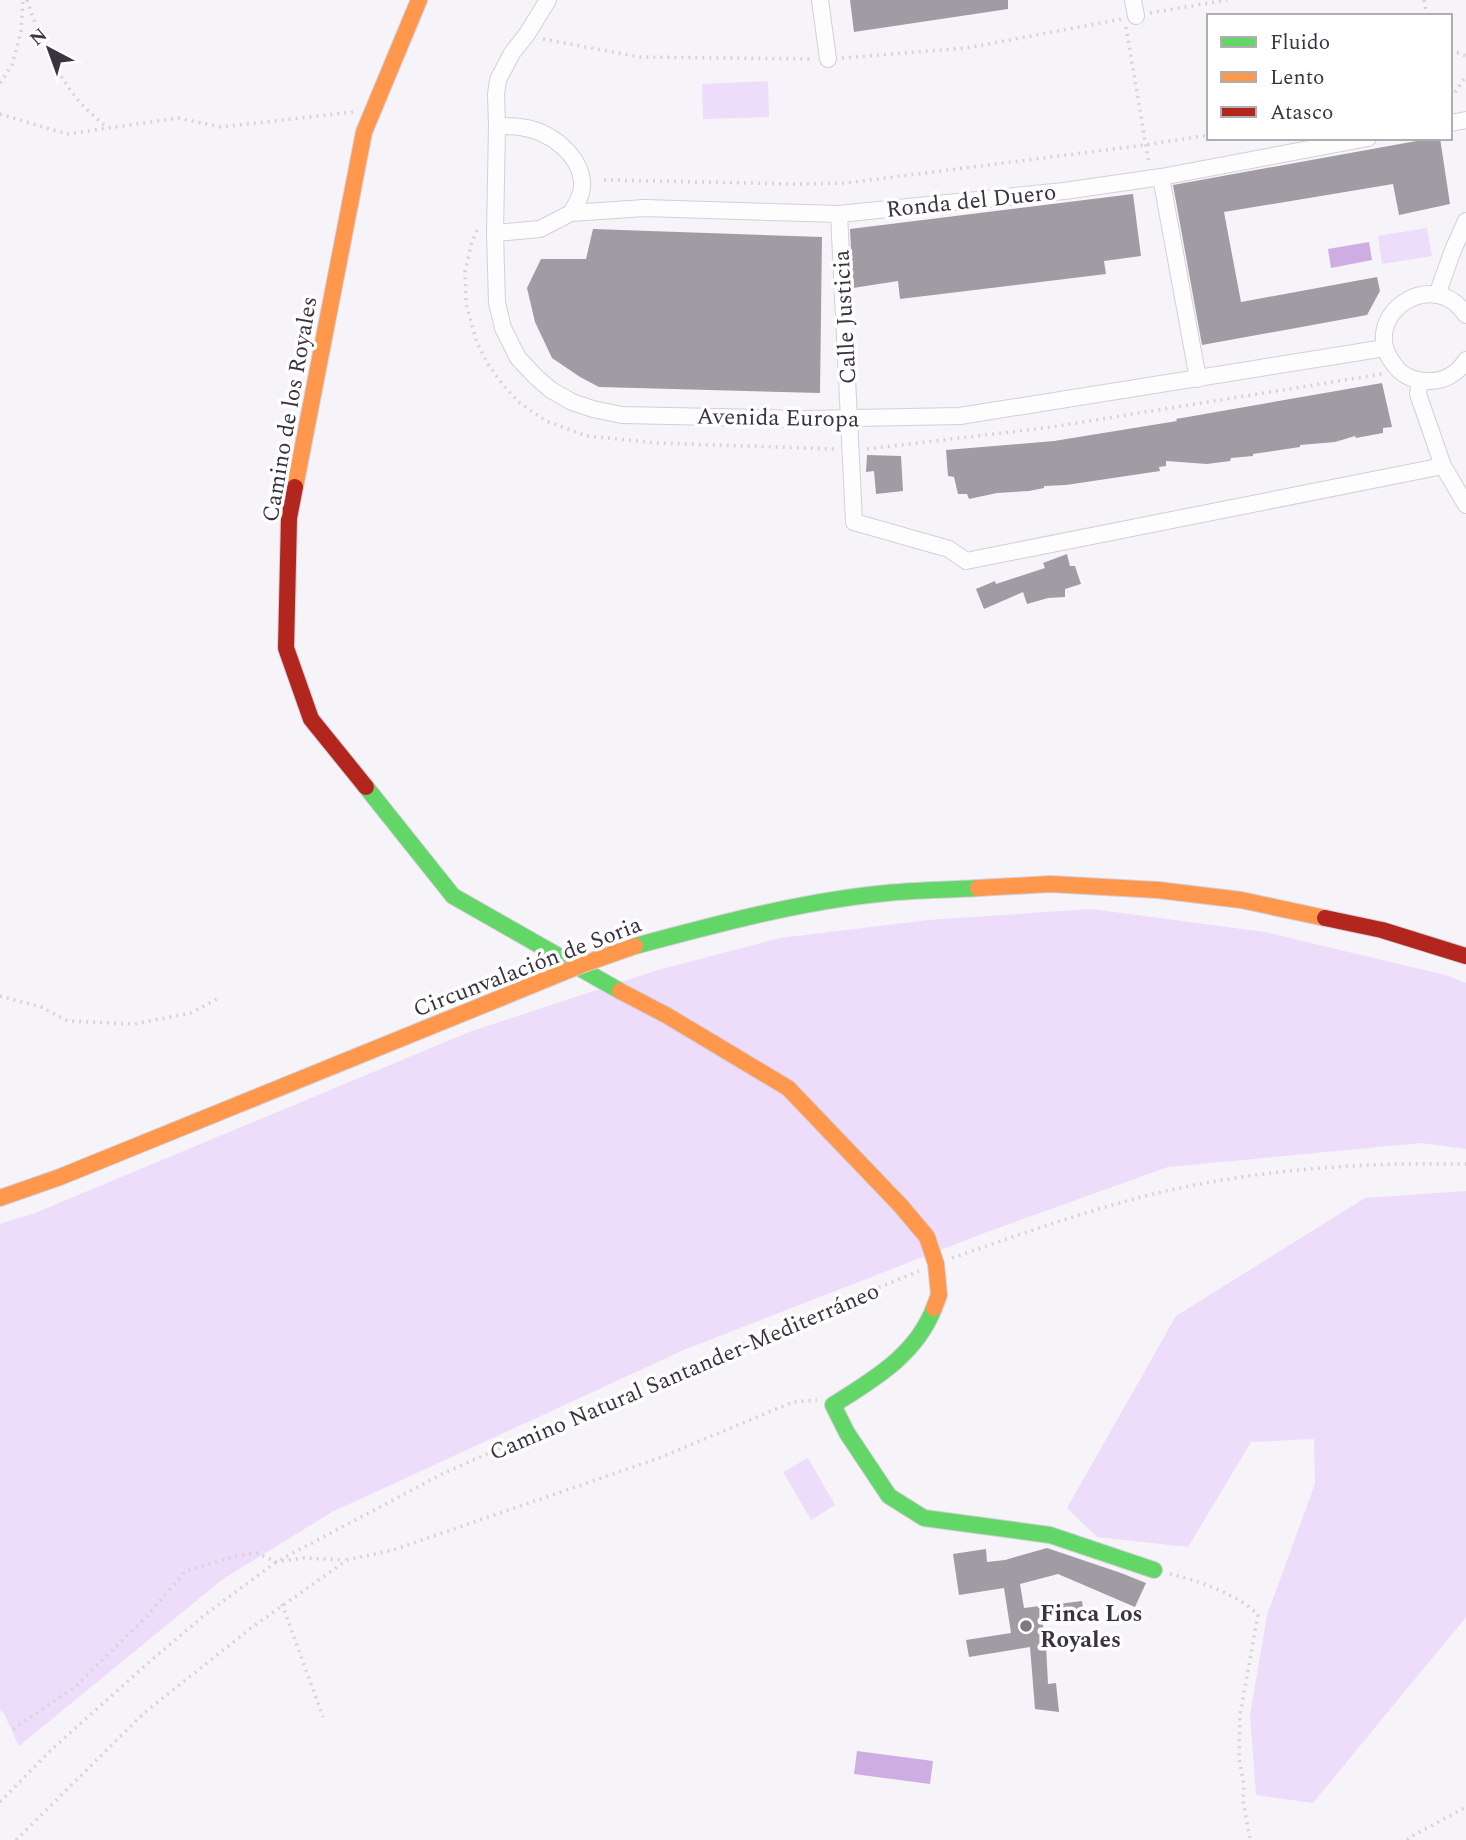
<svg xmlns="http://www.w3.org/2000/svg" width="1466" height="1840" font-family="Spectral,serif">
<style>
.green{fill:#eeddfa}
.water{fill:#cdade2}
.building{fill:#a19ca4}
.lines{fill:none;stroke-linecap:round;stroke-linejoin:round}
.street-casing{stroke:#d4cfd8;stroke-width:18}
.fast-casing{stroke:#d4cfd8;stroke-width:18}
.slow-casing{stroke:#d4cfd8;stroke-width:18}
.jam-casing{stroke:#d4cfd8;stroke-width:18}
.path{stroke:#d5d4d6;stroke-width:3.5;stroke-dasharray:2 5;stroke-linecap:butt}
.street{stroke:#fefdfe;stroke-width:16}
.fast{stroke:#63d668;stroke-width:16}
.slow{stroke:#ff974d;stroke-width:16}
.jam{stroke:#b3261e;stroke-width:16}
.slow-bridge-casing{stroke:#d4cfd8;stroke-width:18;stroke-linecap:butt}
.slow-bridge{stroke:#ff974d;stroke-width:16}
.poi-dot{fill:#7c7781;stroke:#fff;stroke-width:2.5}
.labels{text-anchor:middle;stroke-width:7;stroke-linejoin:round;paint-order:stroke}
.street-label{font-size:23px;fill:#3b3440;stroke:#fff}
.poi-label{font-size:23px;font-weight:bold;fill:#3b3440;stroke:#fff;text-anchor:start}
</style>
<rect width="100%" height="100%" fill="#f6f3f9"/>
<g class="green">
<path d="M768,81L769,117L703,119L702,84Z"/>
<path d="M1427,228L1432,256L1382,264L1378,236Z"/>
<path d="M1091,909L1265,932L1445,975L1466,983V1149L1421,1143L1168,1167L987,1232L686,1349L332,1512L223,1579L19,1746L4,1714L0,1710V1224L35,1213L469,1032L658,970L780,938L929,920Z"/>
<path d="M1466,1191V1617L1313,1803L1256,1795L1250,1715L1267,1615L1315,1484L1314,1439L1251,1442L1188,1547L1097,1537L1067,1508L1176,1316L1365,1198Z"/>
<path d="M808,1458L835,1505L811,1520L783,1472Z"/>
</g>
<g class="water">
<path d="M1369,242L1372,260L1331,268L1328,249Z"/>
<path d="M857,1751L933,1761L930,1784L854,1774Z"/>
</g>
<g class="building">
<path d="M850,0H1008V9L854,32Z"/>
<path d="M1433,138H1440L1450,204L1399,215L1393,184L1224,212L1241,302L1377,277L1380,291L1367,315L1202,345L1173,185Z"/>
<path d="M1133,194L1141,256L1104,261L1106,274L900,299L898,281L853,288L850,229Z"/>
<path d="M593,229L822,237L820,393L599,387L580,377L552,358L535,322L527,288L541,259H586Z"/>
<path d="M1382,383L1392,427L1383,428V433L1356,438L1355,436L1335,442L1300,445V447L1253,454V456L1231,458L1230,461L1207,464L1166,461V466L1159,467L1160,471L1066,485L1044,486V488L1029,491L997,493L969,499L967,494H958L954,477L948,476L946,450L1054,441L1177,421L1176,419Z"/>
<path d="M867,455L901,456L903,491L876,494L874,471L866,472Z"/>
<path d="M1067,554L1070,566H1075L1081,584L1065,589V597L1048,598L1027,604L1023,592L984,609L976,589L995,581L996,584L1045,568L1043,563Z"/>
<path d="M1047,1548L1121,1573L1146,1583L1135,1607L1058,1574L1020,1584L1024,1608L1040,1606L1046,1645L1048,1684L1056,1683L1059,1712L1035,1709L1030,1647L969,1657L966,1640L1011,1633L1004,1588L959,1595L953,1554L986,1549L987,1562L1005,1560Z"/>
<path d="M1082,1601L1084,1614L1044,1619L1042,1606Z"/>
</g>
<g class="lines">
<g class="street-casing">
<g id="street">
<path d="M548,0L527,34L512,53L498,80L496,94L497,126L495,233L497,303L503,328L518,358L536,377L551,390L572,402L593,409L622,415L804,419L960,416L1385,348"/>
<path d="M820,0L828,59"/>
<path d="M1133,0L1136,16"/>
<path d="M1450,123L1466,120"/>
<path d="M497,126C505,126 512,126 520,127C549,130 584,156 582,188C581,197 576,205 571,213"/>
<path d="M1161,177L1198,379"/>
<path d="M839,214L854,522L949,549L966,561L1443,466L1418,394L1420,381"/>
<path d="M495,233L540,229L571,213L644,208L839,214L1064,191L1161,177L1368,138"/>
<path d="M1437,295L1453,250L1466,221"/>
<path d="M1466,315C1432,264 1358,317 1393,363C1400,374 1412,380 1425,381C1442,382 1457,375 1466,360"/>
<path d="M1443,466L1466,505"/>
</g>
</g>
<g class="fast-casing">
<g id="fast">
<path d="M366,787L453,896L620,991"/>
<path d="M635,946C717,924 802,901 887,893C917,890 948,890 978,888"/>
<path d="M934,1308C916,1355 874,1379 833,1405L847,1433L889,1496L924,1518L1050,1535L1154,1570"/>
</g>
</g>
<g class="slow-casing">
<g id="slow">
<path d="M295,487L364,132L419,0"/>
<path d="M978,888L1050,884L1158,890L1241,900L1325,918"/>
<path d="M620,991L666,1015L788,1088L901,1206L927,1237L936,1264L939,1295L934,1308"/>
<path d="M0,1198L60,1177L503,997"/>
</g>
</g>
<g class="jam-casing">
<g id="jam">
<path d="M295,487L289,518L286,648L311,719L366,787"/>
<path d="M1325,918L1382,930L1466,956"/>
</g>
</g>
<g class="path">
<path d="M27,0C38,34 52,66 74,95C83,107 95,117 106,127"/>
<path d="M1424,0L1427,16"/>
<path d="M1150,13L1227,0"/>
<path d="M1126,27L1149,164"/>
<path d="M543,39L640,57L813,59"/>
<path d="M1450,55L1458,53L1466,56"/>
<path d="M842,58L966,48L1122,19"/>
<path d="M0,83L12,65L21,32L23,0"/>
<path d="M1451,98L1466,76"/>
<path d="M0,114L67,134L178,118L221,127L353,112"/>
<path d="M604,180L796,184L847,183L1145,145L1209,135"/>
<path d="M477,230L471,245L465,272L466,303L477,343L488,364L503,385L520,403L546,421L587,436L657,443L835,449"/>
<path d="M867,449L1052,427L1382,374"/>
<path d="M0,996L41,1007L68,1021L134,1024L191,1013L221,997"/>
<path d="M952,1258C1024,1233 1096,1207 1170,1190C1267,1169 1367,1162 1466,1164"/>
<path d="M1170,1574C1195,1579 1241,1596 1258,1615L1240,1715L1239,1759L1244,1784L1243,1800L1250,1840"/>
<path d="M282,1604L323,1717"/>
<path d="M13,1729L75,1687L144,1619L186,1571L236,1556L257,1553L276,1562L303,1558L345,1560"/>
<path d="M0,1802L50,1751L148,1663L206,1614L276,1562L446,1472L648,1383L919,1271"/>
<path d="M16,1840L144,1713L251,1628L347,1560L393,1550L659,1458L793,1402L817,1400"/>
<path d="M1407,1840L1412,1836L1466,1807"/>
</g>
<use href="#street" class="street"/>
<use href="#fast" class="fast"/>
<use href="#slow" class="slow"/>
<use href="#jam" class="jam"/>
<g class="slow-bridge-casing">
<path id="slow-bridge" d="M503,997L581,965L635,946"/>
</g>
<use href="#slow-bridge" class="slow-bridge"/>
</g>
<circle class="poi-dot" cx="1026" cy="1626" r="7"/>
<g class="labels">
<g class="street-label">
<text transform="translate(971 200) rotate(-6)" y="8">Ronda del Duero</text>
<text transform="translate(844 317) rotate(-93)" y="8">Calle Justicia</text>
<text transform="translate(289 409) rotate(-80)" y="8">Camino de los Royales</text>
<text transform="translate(778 417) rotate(1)" y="8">Avenida Europa</text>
<text transform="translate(527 966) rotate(-21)" y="8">Circunvalación de Soria</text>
<text transform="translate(684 1371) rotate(-23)" y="8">Camino Natural Santander-Mediterráneo</text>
</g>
<g class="poi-label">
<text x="1040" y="1621">Finca Los<tspan x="1040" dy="26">Royales</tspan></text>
</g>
</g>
<rect x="1207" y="14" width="245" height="126" fill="#ffffff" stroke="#b1aeb3" stroke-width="2"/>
<rect x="1221" y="37" width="35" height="10" fill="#63d668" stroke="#b1aeb3" stroke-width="2"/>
<text x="1270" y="49" font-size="21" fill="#3b3440">Fluido</text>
<rect x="1221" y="72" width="35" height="10" fill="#ff974d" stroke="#b1aeb3" stroke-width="2"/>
<text x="1270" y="84" font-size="21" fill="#3b3440">Lento</text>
<rect x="1221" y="107" width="35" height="10" fill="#b3261e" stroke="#b1aeb3" stroke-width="2"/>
<text x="1270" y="119" font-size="21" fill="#3b3440">Atasco</text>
<g transform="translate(49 49) rotate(319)" stroke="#ffffff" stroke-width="5" paint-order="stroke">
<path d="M0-5L12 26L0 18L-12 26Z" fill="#3b3440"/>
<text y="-10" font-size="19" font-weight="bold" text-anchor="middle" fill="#3b3440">N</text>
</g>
</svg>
